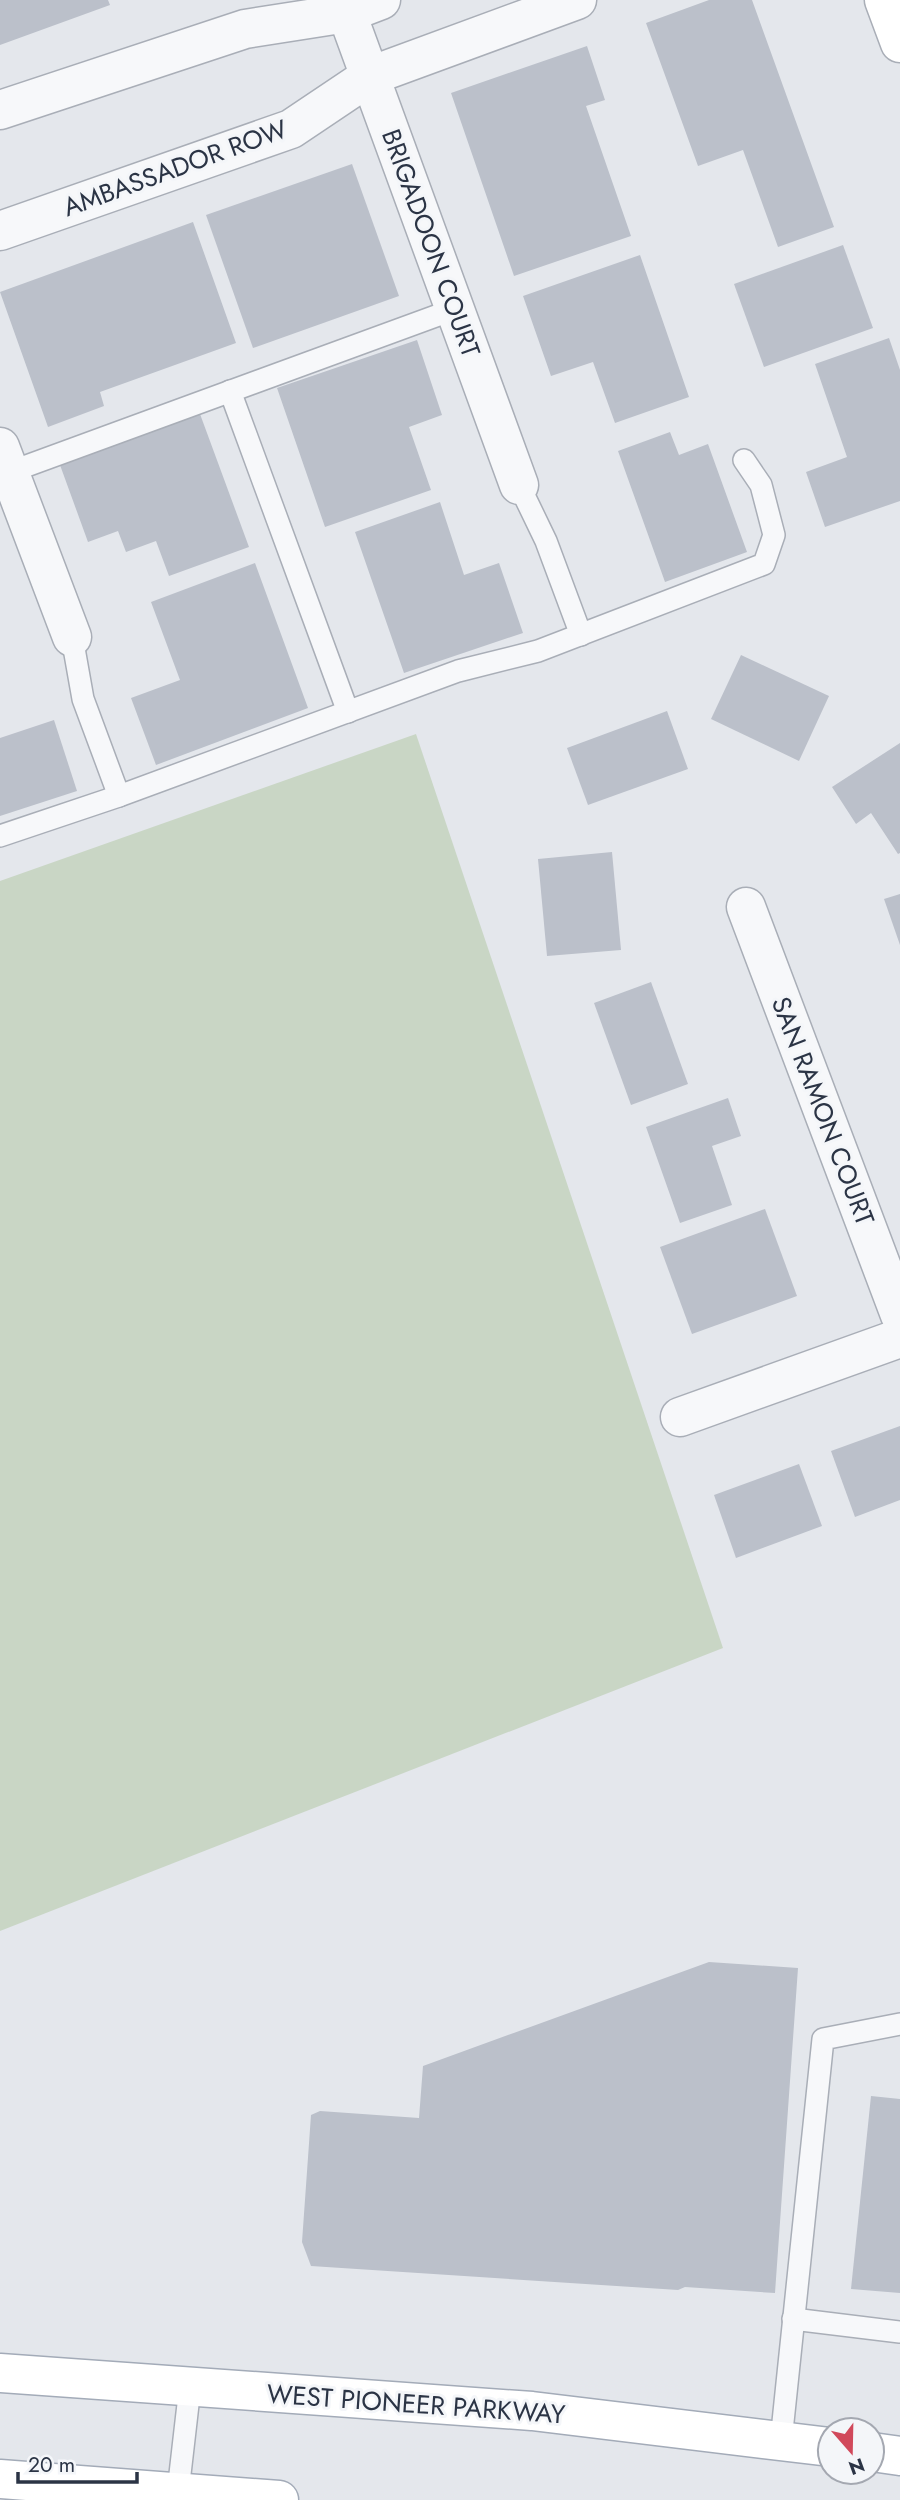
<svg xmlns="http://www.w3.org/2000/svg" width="900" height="2500" font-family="Jost,sans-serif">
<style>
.green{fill:#c9d6c5}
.building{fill:#bbc0ca}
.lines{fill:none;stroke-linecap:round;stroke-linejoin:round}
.lane-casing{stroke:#a9aeb7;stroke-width:24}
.street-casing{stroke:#a9aeb7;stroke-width:41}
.secondary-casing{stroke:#a9aeb7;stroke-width:41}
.primary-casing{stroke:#a3abb8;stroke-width:41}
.lane{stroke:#f7f8fa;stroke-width:21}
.street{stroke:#f7f8fa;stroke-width:38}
.secondary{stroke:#fff;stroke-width:38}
.primary{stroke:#fff;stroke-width:38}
.labels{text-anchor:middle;stroke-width:6;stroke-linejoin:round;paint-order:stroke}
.street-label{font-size:26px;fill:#2b3445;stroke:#f4f6f9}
</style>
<rect width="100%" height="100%" fill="#e4e7ec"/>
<path class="green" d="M416,734L723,1648L0,1931V881Z"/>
<g class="building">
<path d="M0,0H108L110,5L0,45Z"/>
<path d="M709,0H752L834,227L778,247L743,150L698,166L646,23Z"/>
<path d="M587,46L605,100L586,106L631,236L514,276L451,93Z"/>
<path d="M352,164L399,296L253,348L206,215Z"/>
<path d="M193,222L236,343L100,392L104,406L48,427L0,292Z"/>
<path d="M843,245L873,328L764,367L734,284Z"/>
<path d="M640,255L689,397L615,423L593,362L551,376L523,296Z"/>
<path d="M889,338L900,370V501L825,527L806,472L847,457L815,364Z"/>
<path d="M417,340L442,415L409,427L431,490L325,527L277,388Z"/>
<path d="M200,414L249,547L169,576L156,541L126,552L118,531L88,542L60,465Z"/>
<path d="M670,432L679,455L708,444L747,552L665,582L618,451Z"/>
<path d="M440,502L464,575L499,563L523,633L404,673L355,532Z"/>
<path d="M255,563L308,708L156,765L131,698L180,680L151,602Z"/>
<path d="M741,655L829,696L799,761L711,719Z"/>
<path d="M667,711L688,769L588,805L567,748Z"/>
<path d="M54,720L77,791L0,816V738Z"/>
<path d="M900,743V853L898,854L871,813L856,824L832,787Z"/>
<path d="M612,852L621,950L547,956L538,859Z"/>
<path d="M900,894V945L884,899Z"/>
<path d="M651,982L688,1084L631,1105L594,1003Z"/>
<path d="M728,1098L741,1136L712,1146L732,1205L680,1223L646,1127Z"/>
<path d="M765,1209L797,1296L692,1334L660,1247Z"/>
<path d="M900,1426V1500L855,1517L831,1451Z"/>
<path d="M799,1464L822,1526L736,1558L714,1495Z"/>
<path d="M709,1962L798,1968L775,2293L685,2287L678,2290L311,2266L302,2242L311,2115L320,2111L419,2118L423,2066Z"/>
<path d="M871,2096L900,2099V2293L851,2289Z"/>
</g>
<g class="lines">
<g class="lane-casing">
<g id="lane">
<path d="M230,391L348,712"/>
<path d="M10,472L455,309"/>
<path d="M519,485L546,541L581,635"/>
<path d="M72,637L83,699L119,796L458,671L538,651L764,564L774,535L761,485L744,460"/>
<path d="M0,836L119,796"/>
<path d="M793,2319L900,2332"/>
<path d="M781,2441L823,2039L900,2024"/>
<path d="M177,2500L190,2387"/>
</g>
</g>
<g class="street-casing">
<g id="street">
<path d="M342,0L519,485"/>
<path d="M0,110L245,29L347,13L381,0"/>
<path d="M0,231L291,129L370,76L577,0"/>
<path d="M0,447L72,637"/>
<path d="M746,907L900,1315"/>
<path d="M680,1417L900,1338"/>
</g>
</g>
<g class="secondary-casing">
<path id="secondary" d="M884,0L900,43"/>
</g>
<g class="primary-casing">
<g id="primary">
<path d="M0,2373L532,2411L830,2447"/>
<path d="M872,2452L900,2456"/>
<path d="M0,2479L279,2500"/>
</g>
</g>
<use href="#lane" class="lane"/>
<use href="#street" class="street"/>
<use href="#secondary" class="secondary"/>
<use href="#primary" class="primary"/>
</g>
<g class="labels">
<g class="street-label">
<text transform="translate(175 168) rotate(-20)" y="9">AMBASSADOR ROW</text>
<text transform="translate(431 243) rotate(70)" y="9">BRIGADOON COURT</text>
<text transform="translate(823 1111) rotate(69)" y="9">SAN RAMON COURT</text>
<text transform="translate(416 2404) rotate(4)" y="9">WEST PIONEER PARKWAY</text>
</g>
</g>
<g transform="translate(851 2451) rotate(160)"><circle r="33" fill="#f4f6f9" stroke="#a4a8b1" stroke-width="2"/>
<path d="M0-5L12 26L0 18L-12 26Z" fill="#d1495b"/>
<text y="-10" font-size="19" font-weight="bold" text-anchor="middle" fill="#2b3445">N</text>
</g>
<path d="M18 2472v10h119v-10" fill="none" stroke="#2b3445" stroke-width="3.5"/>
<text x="28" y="2472" font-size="21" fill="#2b3445" stroke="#f4f6f9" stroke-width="5" paint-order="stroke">20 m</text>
</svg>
